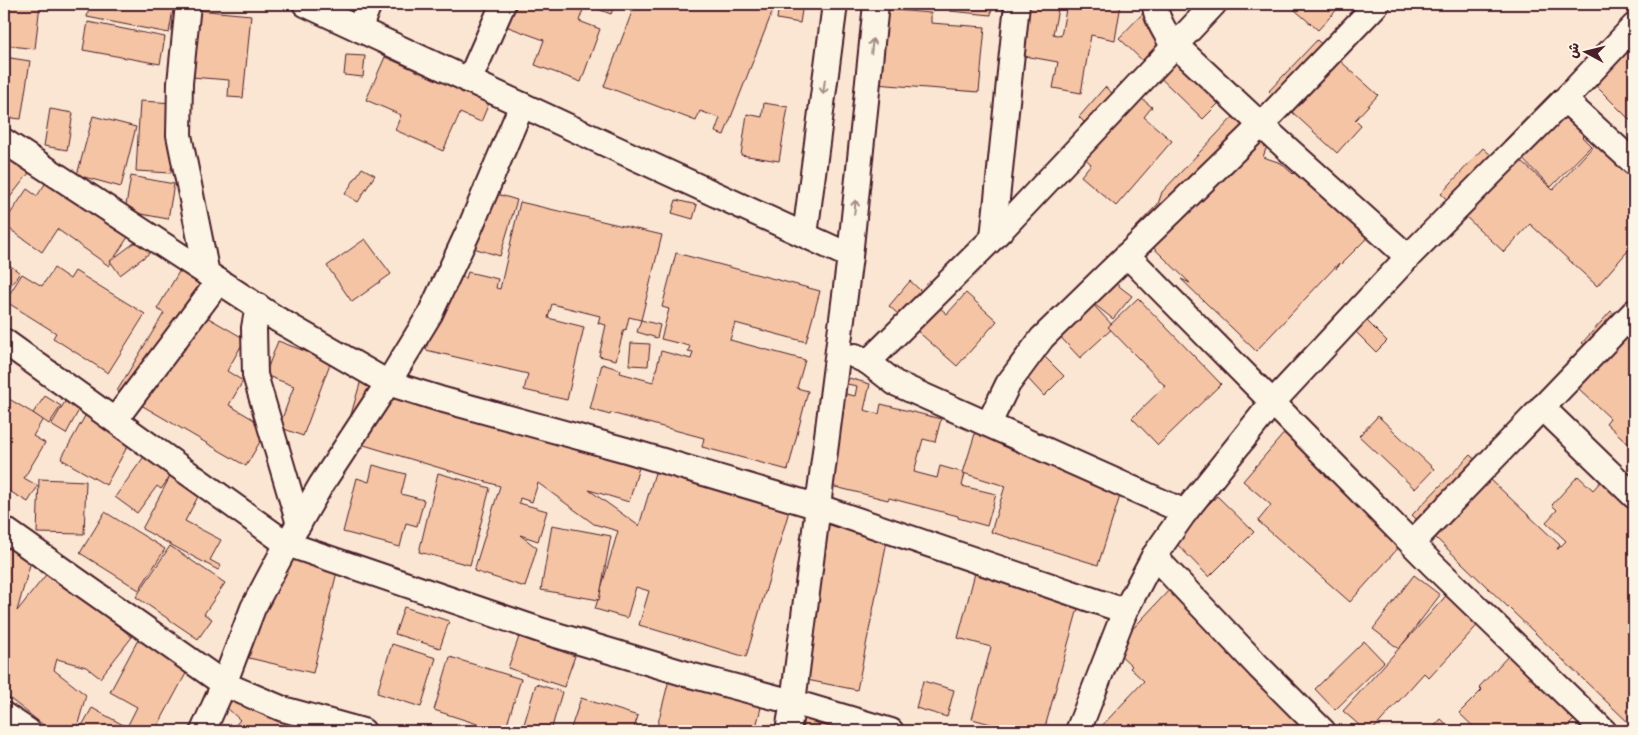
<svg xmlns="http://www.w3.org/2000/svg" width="1638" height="735" font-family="'Playpen Sans','Playpen Sans Arabic',sans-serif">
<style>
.building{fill:#f5c4a5;stroke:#4a1f2b}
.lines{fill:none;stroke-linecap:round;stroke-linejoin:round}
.street-casing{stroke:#4a1f2b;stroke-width:28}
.street{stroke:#fcf5e5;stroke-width:24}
.oneway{stroke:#a38a88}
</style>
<rect width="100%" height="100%" fill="#fae6d2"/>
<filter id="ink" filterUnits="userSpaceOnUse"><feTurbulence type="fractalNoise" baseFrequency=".02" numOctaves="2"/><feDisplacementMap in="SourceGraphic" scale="10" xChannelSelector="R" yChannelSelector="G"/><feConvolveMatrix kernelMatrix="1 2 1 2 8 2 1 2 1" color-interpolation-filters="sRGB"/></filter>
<g filter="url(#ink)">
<g class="building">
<path d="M4,4H40L35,49L4,45Z"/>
<path d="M90,4H174L169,33L87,17Z"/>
<path d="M495,4H615L611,14L585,4L579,21L600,29L581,82L535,65L544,40L489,20Z"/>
<path d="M635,4H771L775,5L724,135L715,132L720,118L700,111L696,121L604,86Z"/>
<path d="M779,4H803L800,23L777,19Z"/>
<path d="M891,4H925V9L891,6Z"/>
<path d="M950,4H992L991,15L950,11Z"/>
<path d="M1017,4H1059L1053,34L1061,36L1067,4H1121L1115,40L1091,35L1081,93L1053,88L1058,62L1008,53Z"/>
<path d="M1288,4H1342L1318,30Z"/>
<path d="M1148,8L1232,90L1203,119L1119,38Z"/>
<path d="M882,9L931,13V23L985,27L979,92L875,84Z"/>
<path d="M197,10L251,15L243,98L228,97L229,80L191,77Z"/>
<path d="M88,22L165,37L160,64L83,50Z"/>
<path d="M1634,39V124L1590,80Z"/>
<path d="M1317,40L1378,95L1355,120L1361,126L1337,153L1269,91Z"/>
<path d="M346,55L365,56L363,77L344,75Z"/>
<path d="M4,57L30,61L21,119L4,117Z"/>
<path d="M385,57L489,103L481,122L460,113L443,151L395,130L401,115L366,100Z"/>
<path d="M1105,87L1128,106L1137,95L1152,107L1144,117L1172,141L1116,206L1081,176L1091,164L1067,142L1084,122L1079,117Z"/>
<path d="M1555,89L1593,126L1582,137L1591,146L1551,187L1504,141Z"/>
<path d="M140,101L175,103L171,173L136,171Z"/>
<path d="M764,103L788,107L779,161L741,155L747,114L762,117Z"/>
<path d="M50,109L73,113L67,150L44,146Z"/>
<path d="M93,116L136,127L121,187L77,175Z"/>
<path d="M1234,116L1271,135L1263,157L1281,163L1293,174L1299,168L1369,228L1365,240L1336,269L1339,263L1256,351L1181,279L1190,283L1134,229L1158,204L1162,192Z"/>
<path d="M1607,131L1634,157V244L1597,286L1530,224L1504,252L1441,194L1483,148L1501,164L1511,152L1553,190Z"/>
<path d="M4,153L29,173L4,205Z"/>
<path d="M362,168L375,175L358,202L345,194Z"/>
<path d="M131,176L174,184L168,219L125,211Z"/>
<path d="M47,181L128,237L109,266L57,229L42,252L4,225V223L27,189L37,196Z"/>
<path d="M480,189L517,200L500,256L463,245Z"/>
<path d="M676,200L697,205L693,219L672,213Z"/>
<path d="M520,202L662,235L641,320L629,317L626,330L624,329L616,360L599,356L606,325L598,323L600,316L552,304L548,318L584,327L567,400L524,390L528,374L426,350L444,273L466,278L468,272L498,279L496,288L500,289Z"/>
<path d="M141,238L151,252L120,275L110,261Z"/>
<path d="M365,239L391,274L352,302L327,266Z"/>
<path d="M676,253L820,291L806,342L735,323L730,340L805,360L797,388L808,391L788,470L702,447L704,438L611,413L610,415L590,409L602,364L621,370L620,373L653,382L661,351L691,359L693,352L688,351L690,346L661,339L669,309L662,307Z"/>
<path d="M4,261L20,273L4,294Z"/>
<path d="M54,268L70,279L75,271L145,314L108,373L53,338L56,333L5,301L22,274L42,286Z"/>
<path d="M180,270L218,292L205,316L245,339L227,371L243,381L229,405L268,428L246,466L117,391L164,313L157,309Z"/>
<path d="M1103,274L1132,296L1113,319L1085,297Z"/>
<path d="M910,281L947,314L966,293L997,321L957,366L889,306Z"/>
<path d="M1087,298L1114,327L1080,358L1053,329Z"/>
<path d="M1138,298L1221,384L1158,445L1132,418L1165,386L1108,327Z"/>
<path d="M1356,310L1387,341L1376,352L1345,321Z"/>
<path d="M1611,311L1634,332V449L1606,423L1610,418L1562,373L1587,347L1582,343Z"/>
<path d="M641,320L660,325L657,338L637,332Z"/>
<path d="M278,341L331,361L303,436L279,427L294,386L265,375Z"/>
<path d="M631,343L650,344L648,366L629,365Z"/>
<path d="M1038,350L1064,376L1044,396L1019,369Z"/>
<path d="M365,366L644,450L629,502L589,490L639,526L660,456L794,494L746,657L639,625L649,591L636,587L627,618L595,609L618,531L594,524L538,483L532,502L520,498L519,503L547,511L538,541L520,535L537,548L525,587L474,571L500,486L344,439Z"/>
<path d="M849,378L870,384L864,410L879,414L881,404L941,419L935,442L923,439L914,472L937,478L940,466L965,473L962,486L996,494L987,526L958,518V516L889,498L888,500L819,483L842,393L855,396L857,386L847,384Z"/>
<path d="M4,396L43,419L33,436L45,443L24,478L38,486L28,502L4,488Z"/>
<path d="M45,396L61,406L49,424L33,413Z"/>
<path d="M95,398L140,424L106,485L61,459Z"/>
<path d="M66,400L80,408L66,434L51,425Z"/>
<path d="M1378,416L1434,469L1415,489L1359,436Z"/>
<path d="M977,427L1127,474L1098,565L991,532L1005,486L963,473Z"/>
<path d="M1286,431L1349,486L1343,493L1401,545L1350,602L1258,521L1271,505L1243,481Z"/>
<path d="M151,447L178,466L161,489L157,486L137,513L115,497Z"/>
<path d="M1470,455L1493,476L1490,479L1560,545L1557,549H1558L1566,541L1546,522L1557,510L1552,505L1578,476L1593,490L1603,479L1634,511V728L1412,515Z"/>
<path d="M179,460L209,476L185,521L221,540L210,560L221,566L218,570L142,529Z"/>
<path d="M373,465L406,474L401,494L424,500L417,526L406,523L400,547L343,532L357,478L369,482Z"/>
<path d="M438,473L490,488L470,565L419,552Z"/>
<path d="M39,479L86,481L84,534L37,533Z"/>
<path d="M1217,496L1254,532L1209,577L1173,540Z"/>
<path d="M830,509L891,521L857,690L797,678Z"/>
<path d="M105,512L165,549L139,590L80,553Z"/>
<path d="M552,525L611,536L599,600L541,590Z"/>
<path d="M4,539L31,561L17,611L49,571L132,637L100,678L86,667L57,659L54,670L86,695L76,731H51L4,694Z"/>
<path d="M170,546L225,583L204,614L212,619L198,639L136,597Z"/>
<path d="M274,548L339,563L313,673L249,658Z"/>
<path d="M980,554L1083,590L1044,731H1017L972,719L991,647L958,638Z"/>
<path d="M1414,575L1440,595L1399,649L1373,629Z"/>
<path d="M1170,589L1313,724L1306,731H1224L1219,726L1214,731H1097L1144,681L1130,668L1132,666L1114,649Z"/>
<path d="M1452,589L1484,618L1429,678L1424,673L1372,731H1366L1343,711Z"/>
<path d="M404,607L449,621L440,648L395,634Z"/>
<path d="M519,637L575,656L564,687L508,668Z"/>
<path d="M139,638L190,666L155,731H79L92,708L127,727L137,707L110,692Z"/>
<path d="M1364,641L1384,662L1335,710L1315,689Z"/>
<path d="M392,644L436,658L421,707L377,693Z"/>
<path d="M1512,652L1578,716L1563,731H1478L1459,713L1482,690L1479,687Z"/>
<path d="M450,657L521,679L505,731H499L434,710Z"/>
<path d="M674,660L767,684L755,731H656Z"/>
<path d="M923,681L954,690L947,717L916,708Z"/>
<path d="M536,684L562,692L551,731H522Z"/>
<path d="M581,698L638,716L633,731H570Z"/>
<path d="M224,699L396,731H230L240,720L224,705Z"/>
<path d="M794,709L871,731H790Z"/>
<path d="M1441,719L1454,731H1430Z"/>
</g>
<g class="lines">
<g class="street-casing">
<g id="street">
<path d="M188,4L180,83L179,135L207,274"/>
<path d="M305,4L634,157L850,256"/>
<path d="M1155,4C1155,16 1163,28 1169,39L1261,125L1408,257"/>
<path d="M359,29L369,4"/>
<path d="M469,81L503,4"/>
<path d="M1565,100L1634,163"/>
<path d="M4,141L277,319L388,383L440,399L626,450L819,507L1125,611"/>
<path d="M805,235L835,4"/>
<path d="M993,238L1017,4"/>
<path d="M1127,255L1433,565L1604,731"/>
<path d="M258,306L254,328L255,375L299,524"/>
<path d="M4,341L287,544L543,631L690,675L793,702L891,731"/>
<path d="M855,356L868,362L895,383L1185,512"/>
<path d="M868,362L1004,227L1214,4"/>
<path d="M1542,407L1634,496"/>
<path d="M115,420L219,281"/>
<path d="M989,423L1008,384L1042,338L1261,125L1377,4"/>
<path d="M4,529L224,684L283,709L363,731"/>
<path d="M1412,543L1634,312"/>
<path d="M1154,556L1259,667L1323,731"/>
<path d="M4,715L28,731"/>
<path d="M203,731L224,684L253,608L287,544L321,485L388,383L430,314L470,228L522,105"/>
<path d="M788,731L793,702L850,256L876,4"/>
<path d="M1078,731L1125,611L1154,556L1185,512L1272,403L1408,257L1574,90L1634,26"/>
</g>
</g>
<use href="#street" class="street"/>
</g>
<defs><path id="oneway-shaft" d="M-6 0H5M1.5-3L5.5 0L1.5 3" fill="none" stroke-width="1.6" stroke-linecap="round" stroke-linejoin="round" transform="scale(1.25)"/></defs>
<g class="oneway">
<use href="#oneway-shaft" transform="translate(872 46) rotate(-84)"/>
<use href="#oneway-shaft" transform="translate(824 87) rotate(97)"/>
<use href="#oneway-shaft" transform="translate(855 207) rotate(-84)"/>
</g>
</g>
<rect width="1638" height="735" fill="none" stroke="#fcf5e5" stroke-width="20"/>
<rect x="10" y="10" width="1618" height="715" fill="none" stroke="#4a1f2b" stroke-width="2" filter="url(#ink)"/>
<g transform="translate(1586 52) rotate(277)" stroke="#fcf5e5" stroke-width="4" paint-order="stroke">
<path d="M0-4L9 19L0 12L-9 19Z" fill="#4a1f2b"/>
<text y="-8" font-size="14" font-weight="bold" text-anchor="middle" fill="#4a1f2b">ش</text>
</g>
</svg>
